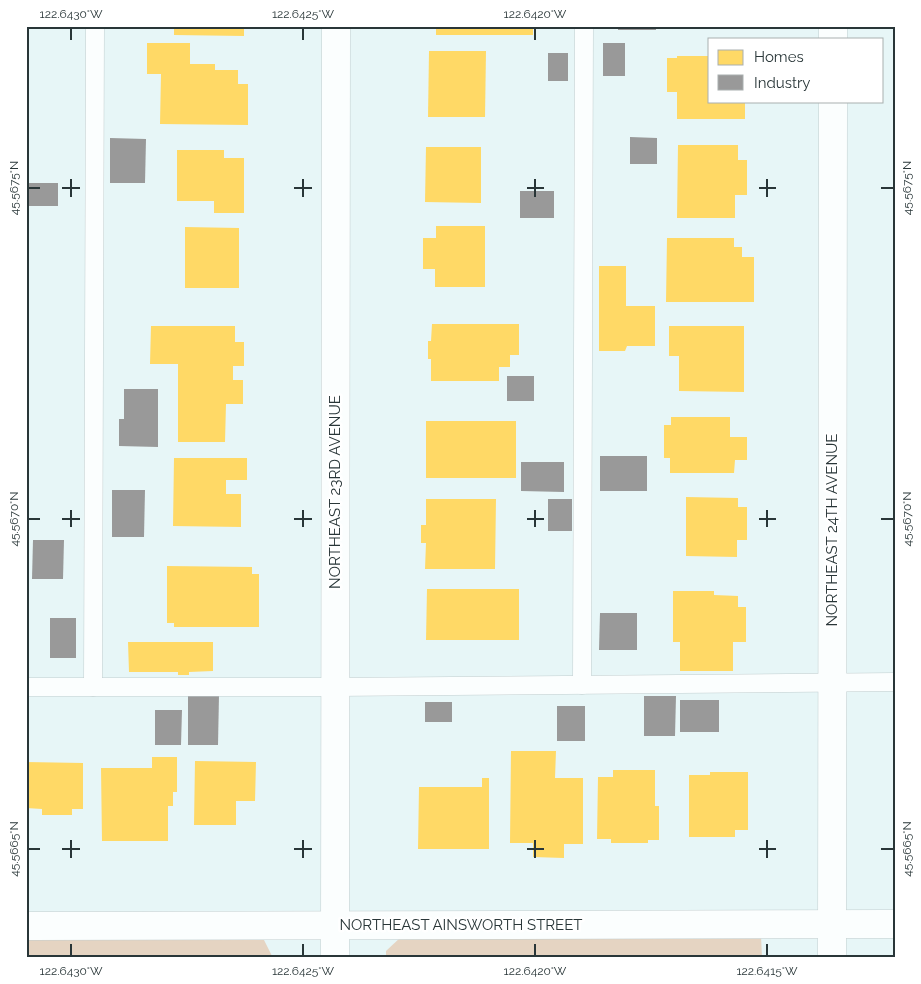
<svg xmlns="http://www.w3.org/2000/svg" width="921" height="984" font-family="Raleway,sans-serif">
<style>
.green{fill:#e5d4c2}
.homes{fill:#ffd966}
.industry{fill:#999}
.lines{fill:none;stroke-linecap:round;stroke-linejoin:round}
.service-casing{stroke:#c2cecf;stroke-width:19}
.minor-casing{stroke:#c2cecf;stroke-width:29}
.tertiary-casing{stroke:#c2cecf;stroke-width:29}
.service{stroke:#fbfefe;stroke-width:18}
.minor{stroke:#fbfefe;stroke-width:28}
.tertiary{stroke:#fbfefe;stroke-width:28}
.ticks{fill:none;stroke:#293638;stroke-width:2}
.labels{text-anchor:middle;stroke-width:5;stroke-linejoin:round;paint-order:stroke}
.street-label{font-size:15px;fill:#293638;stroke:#fff}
.neatline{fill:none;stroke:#293638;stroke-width:2}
.ticks-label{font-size:12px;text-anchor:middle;fill:#293638}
</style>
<rect width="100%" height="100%" fill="#e7f6f7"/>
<g class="green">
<path d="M761,935L762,958H386V951L402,936Z"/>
<path d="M26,940H264L273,958H26Z"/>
</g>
<g class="homes">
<path d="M174,26H244V36L174,35Z"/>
<rect x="436" y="26" width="97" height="9"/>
<path d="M147,43H190V64H215V70H238V84H248V125L160,124L161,74H147Z"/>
<path d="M429,51H486L485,117H428Z"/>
<path d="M677,56H710V101H745V119H677V92H667V58H677Z"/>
<path d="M678,145H738V160H747V195H735V218H677Z"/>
<path d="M426,147H481V203L425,202Z"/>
<path d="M177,150H224V158H244V213H214V201H177Z"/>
<path d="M436,226H485V287H435V269H423V238H436Z"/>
<path d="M185,227L239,228V288H185Z"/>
<path d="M667,238H734V247H742V257H754V302H666Z"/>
<path d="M599,266H626V306H655V346H627L625,351H599Z"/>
<path d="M432,324H519V355H510V367H499V381H431V359H428V341H431Z"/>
<path d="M151,326H235V342H244V366H233V380H243V404H226L225,442H178V364H150Z"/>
<path d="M669,326H744V392L679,391V356H669Z"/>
<path d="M671,417H730V437H747V460H735L734,473H670V458H664V425H671Z"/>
<rect x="426" y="421" width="90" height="57"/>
<path d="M174,458H247V480H226V494H241V527L173,526Z"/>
<path d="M686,497L738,498V507H747V540H737V557L686,556Z"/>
<path d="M426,499H496L495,569H425L426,543H421V525H426Z"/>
<path d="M167,566L252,567V574H259V627H174V623H167Z"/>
<path d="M427,589H519V640H426Z"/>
<path d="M673,591H714V595L738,596V607H746V642H733V671H680V642H673Z"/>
<path d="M128,642H213V671L189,672V675H178V672H129Z"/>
<path d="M511,751H556L555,778H583V844H564V858L533,857V843H510Z"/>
<path d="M152,757H177V792H173V806H168V841H102L101,768H152Z"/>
<path d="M195,761L256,762L255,801H236V825H194Z"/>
<path d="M26,762L83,763V809H72V815H42V809L26,808Z"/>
<path d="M613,770H655V806H659V840H648V843H611V839H597L598,777H613Z"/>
<path d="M710,772H748V830H735V837H689V775H710Z"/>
<path d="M482,778H489V849H418L419,787H482Z"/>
</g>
<g class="industry">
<rect x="618" y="26" width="38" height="4"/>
<rect x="603" y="43" width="22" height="33"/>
<rect x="548" y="53" width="20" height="28"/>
<path d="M630,137L657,138V164H630Z"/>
<path d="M110,138L146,139L145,183H110Z"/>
<rect x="26" y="183" width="32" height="23"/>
<rect x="520" y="191" width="34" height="27"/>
<rect x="507" y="376" width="27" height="25"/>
<path d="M124,389H158V447L119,446V419H124Z"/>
<rect x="600" y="456" width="47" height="35"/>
<path d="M521,462H564V492L521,491Z"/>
<path d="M112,490H145L144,537H112Z"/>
<rect x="548" y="499" width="24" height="32"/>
<path d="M33,540H64L63,579H32Z"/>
<path d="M600,613H637V650H599Z"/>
<rect x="50" y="618" width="26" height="40"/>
<path d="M188,695H219L218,745H188Z"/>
<path d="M644,696H676L675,736H644Z"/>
<rect x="680" y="700" width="39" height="32"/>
<rect x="425" y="702" width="27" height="20"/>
<rect x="557" y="706" width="28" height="35"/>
<path d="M155,710H182L181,745H155Z"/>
</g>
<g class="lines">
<g class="service-casing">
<g id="service">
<path d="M582,685L584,26"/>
<path d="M26,687H334L895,682"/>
<path d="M93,687L95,26"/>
</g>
</g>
<g class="minor-casing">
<g id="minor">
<path d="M833,39V26"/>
<path d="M335,958L336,26"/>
<path d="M832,958L833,101"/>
</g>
</g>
<g class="tertiary-casing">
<path id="tertiary" d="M26,926L895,924"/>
</g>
<use href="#service" class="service"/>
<use href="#minor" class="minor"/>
<use href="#tertiary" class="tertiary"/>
</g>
<path class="ticks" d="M71,28V40M303,28V40M535,28V40M71,179V197M303,179V197M535,179V197M767,179V197M28,188H40M62,188H80M294,188H312M527,188H544M759,188H776M881,188H894M71,510V527M303,510V527M535,510V527M767,510V527M28,519H40M62,519H80M294,519H312M527,519H544M759,519H776M881,519H894M71,840V858M303,840V858M535,840V858M767,840V858M28,849H40M62,849H80M294,849H312M527,849H544M759,849H776M881,849H894M71,944V956M303,944V956M535,944V956M767,944V956"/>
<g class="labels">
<g class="street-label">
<text transform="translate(335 492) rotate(-90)" y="5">NORTHEAST 23RD AVENUE</text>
<text transform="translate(832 530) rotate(-90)" y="5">NORTHEAST 24TH AVENUE</text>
<text x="461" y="930">NORTHEAST AINSWORTH STREET</text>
</g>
</g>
<rect width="921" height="984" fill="none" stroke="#ffffff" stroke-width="55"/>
<rect x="708" y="38" width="175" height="65" fill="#ffffff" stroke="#a9afaf"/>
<rect x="718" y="50" width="25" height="15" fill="#ffd966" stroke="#a9afaf"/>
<text x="754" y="62" font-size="15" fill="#293638">Homes</text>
<rect x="718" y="75" width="25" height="15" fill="#999999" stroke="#a9afaf"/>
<text x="754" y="88" font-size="15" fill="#293638">Industry</text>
<rect x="28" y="28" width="866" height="928" class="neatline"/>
<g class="ticks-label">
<text x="71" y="18">122.6430°W</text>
<text x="303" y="18">122.6425°W</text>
<text x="535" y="18">122.6420°W</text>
<text transform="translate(14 188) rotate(-90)" y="4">45.5675°N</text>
<text transform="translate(907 188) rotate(-90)" y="4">45.5675°N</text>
<text transform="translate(14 519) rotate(-90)" y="4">45.5670°N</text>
<text transform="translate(907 519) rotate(-90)" y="4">45.5670°N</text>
<text transform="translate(14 849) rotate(-90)" y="4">45.5665°N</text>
<text transform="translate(907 849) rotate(-90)" y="4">45.5665°N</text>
<text x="71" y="975">122.6430°W</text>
<text x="303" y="975">122.6425°W</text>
<text x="535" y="975">122.6420°W</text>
<text x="767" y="975">122.6415°W</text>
</g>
</svg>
